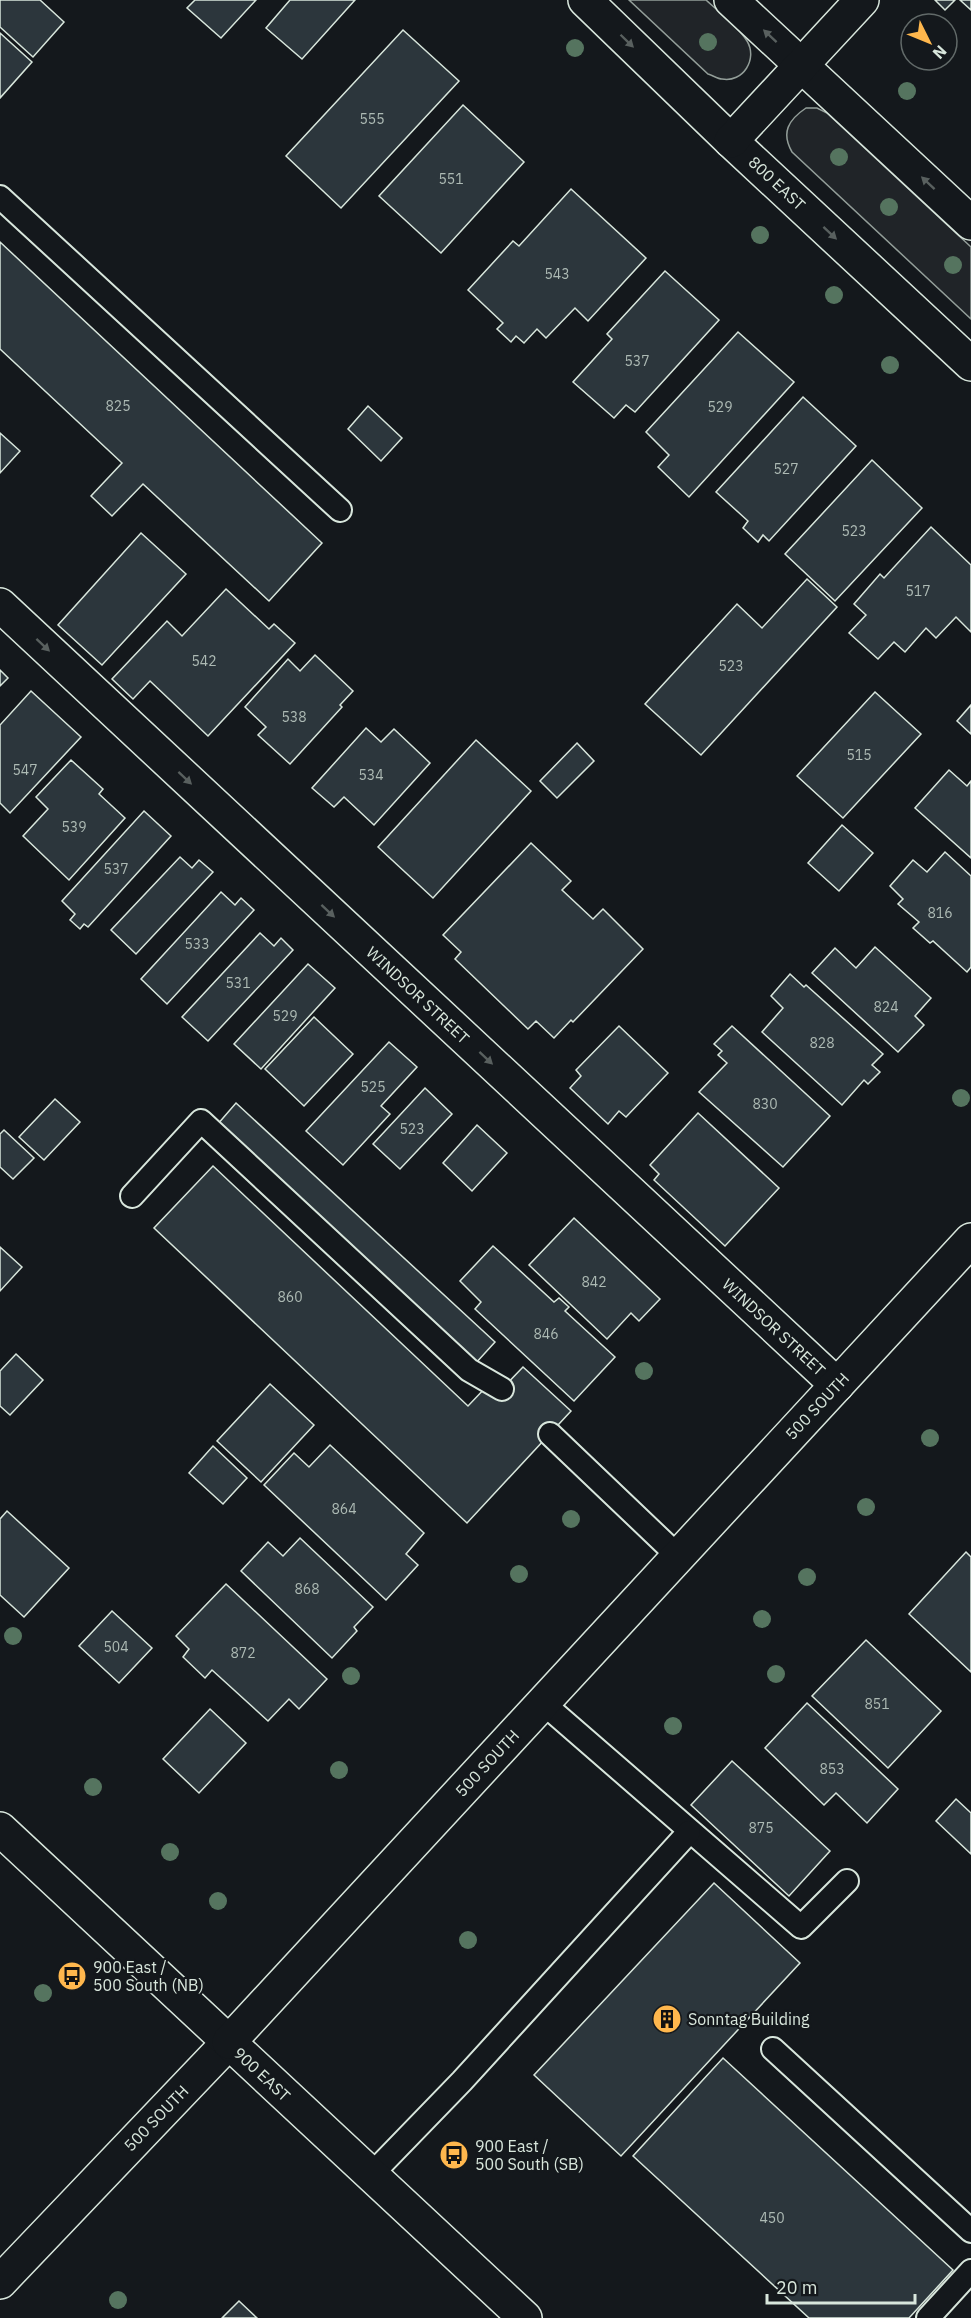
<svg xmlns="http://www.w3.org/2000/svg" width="971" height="2318" font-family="'IBM Plex Sans',sans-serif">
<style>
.green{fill:#202428;stroke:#939e99;stroke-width:1.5}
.building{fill:#2c363c;stroke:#d8e6dc;stroke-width:1.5}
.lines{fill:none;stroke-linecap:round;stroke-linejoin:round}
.service-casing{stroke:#d8e6dc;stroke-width:26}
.minor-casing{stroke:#d8e6dc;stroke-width:36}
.tertiary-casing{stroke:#d8e6dc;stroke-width:36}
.service{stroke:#14181c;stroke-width:22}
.minor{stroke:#14181c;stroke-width:33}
.tertiary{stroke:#14181c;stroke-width:33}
.tree{fill:#55745f}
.oneway{fill:#59605f}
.labels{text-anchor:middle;stroke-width:4.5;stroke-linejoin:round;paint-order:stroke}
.number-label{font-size:14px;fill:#adbab4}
.street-label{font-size:16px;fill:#d8e6dc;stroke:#14181c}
.poi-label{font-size:16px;fill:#d8e6dc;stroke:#14181c;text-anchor:start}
</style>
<rect width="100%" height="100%" fill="#14181c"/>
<g class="green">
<path d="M629,0H706C720,13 737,25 747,41C758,59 743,83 722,79C718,79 712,75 708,74Z"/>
<path d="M806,108H817L827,113L971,247V319L792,152C781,133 788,120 806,108Z"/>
</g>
<g class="building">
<path d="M0,0H40L64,22L33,57L0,27Z"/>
<path d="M195,0H256L221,38L187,8Z"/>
<path d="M290,0H355L302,59L266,28Z"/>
<path d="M935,0H955L945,10Z"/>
<path d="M960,0H971V10Z"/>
<path d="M403,30L459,81L341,208L286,156Z"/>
<path d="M0,33L32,62L0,98Z"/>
<path d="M463,105L524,162L441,253L379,196Z"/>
<path d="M571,189L646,258L588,321L575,308L546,338L537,329L524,343L516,336L511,342L497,329L503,323L468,290L513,241L519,246Z"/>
<path d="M0,242L322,543L269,601L143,484L112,516L91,496L122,463L0,349Z"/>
<path d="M665,271L719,320L635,412L626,405L614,418L573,382L612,339L607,334Z"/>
<path d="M738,332L794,382L689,497L658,467L669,455L646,432Z"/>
<path d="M803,397L856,446L769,541L763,535L758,542L743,528L748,521L716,492Z"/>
<path d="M368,406L402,438L381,461L348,429Z"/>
<path d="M0,433L20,451L0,473Z"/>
<path d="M872,460L922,508L835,601L785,554Z"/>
<path d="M931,527L971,565V632L956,617L936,638L926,628L905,652L894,642L878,659L849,633L866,615L854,604L880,574L884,578Z"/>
<path d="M141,533L186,574L102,665L58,625Z"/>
<path d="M807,579L837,607L701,755L645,704L737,604L762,628Z"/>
<path d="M226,589L269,629L274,624L295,643L208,736L150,681L133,699L112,679L167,621L182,636Z"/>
<path d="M315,655L353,691L340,705L342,707L290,764L258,735L266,727L245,707L288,659L300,671Z"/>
<path d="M0,670L8,678L0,686Z"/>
<path d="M31,691L81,737L10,813L0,803V725Z"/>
<path d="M875,692L921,734L843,818L797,776Z"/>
<path d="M971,705V734L957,721Z"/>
<path d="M366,728L381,742L394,729L430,763L374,825L344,797L334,807L312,788Z"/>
<path d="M476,740L531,791L433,898L378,847Z"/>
<path d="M577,743L594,761L557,798L540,781Z"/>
<path d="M71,760L103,789L99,794L125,818L69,880L23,836L48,809L36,797Z"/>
<path d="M949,770L967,786L971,781V858L915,808Z"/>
<path d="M144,811L171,836L88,927L84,924L80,929L70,920L75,914L62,901Z"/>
<path d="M842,825L873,853L839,891L808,863Z"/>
<path d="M531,843L571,881L562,890L593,919L603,909L643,949L573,1022L571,1020L554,1038L536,1021L528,1029L455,959L461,952L443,935Z"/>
<path d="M945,852L971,876V967L967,972L933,941L930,943L913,928L919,922L898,904L903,899L890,886L913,860L927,872Z"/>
<path d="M180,857L192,868L199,860L213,872L136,954L111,930Z"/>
<path d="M221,892L235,905L241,898L254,910L167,1004L141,979Z"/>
<path d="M260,933L274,946L281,938L293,950L208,1041L182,1017Z"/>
<path d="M875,947L931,998L915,1016L924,1025L898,1052L812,973L835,948L856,968Z"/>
<path d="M308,964L335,988L261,1069L234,1044Z"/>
<path d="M790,974L804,987L806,985L883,1054L872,1065L880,1072L868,1084L864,1080L842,1105L762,1032L783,1008L771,996Z"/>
<path d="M314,1017L353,1054L304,1106L265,1069Z"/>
<path d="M619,1026L668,1073L626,1117L619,1111L608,1124L570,1088L581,1076L576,1070Z"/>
<path d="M732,1026L830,1116L783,1167L699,1092L727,1063L718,1055L722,1051L714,1044Z"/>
<path d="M389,1042L417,1067L381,1106L390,1114L343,1165L306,1131Z"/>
<path d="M425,1088L452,1114L400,1169L373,1144Z"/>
<path d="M55,1099L80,1122L44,1160L19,1137Z"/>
<path d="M236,1103L495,1342L475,1364L217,1125Z"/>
<path d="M698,1113L779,1188L725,1246L654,1180L659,1174L650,1165Z"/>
<path d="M477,1125L507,1153L472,1191L443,1163Z"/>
<path d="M4,1130L34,1158L13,1179L0,1167V1134Z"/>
<path d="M213,1166L468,1406L488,1385L497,1394L523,1367L571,1411L467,1523L154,1228Z"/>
<path d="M574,1218L660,1299L639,1321L631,1313L607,1339L529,1265Z"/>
<path d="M493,1246L554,1302L559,1298L569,1307L565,1311L615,1357L574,1401L475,1309L481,1302L460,1281Z"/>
<path d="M0,1247L22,1267L0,1291Z"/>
<path d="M16,1354L43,1380L10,1415L0,1406V1371Z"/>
<path d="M270,1384L314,1425L261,1482L217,1441Z"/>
<path d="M330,1445L424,1533L406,1554L418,1565L386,1600L264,1485L294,1453L309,1467Z"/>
<path d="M213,1446L247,1478L223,1504L189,1473Z"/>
<path d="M7,1511L69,1568L24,1617L0,1595V1519Z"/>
<path d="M300,1538L373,1607L354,1627L357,1631L332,1658L241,1571L268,1542L283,1556Z"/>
<path d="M966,1552L971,1557V1672L909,1614Z"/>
<path d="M226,1584L327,1679L299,1709L289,1699L268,1721L212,1670L205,1678L183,1657L189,1649L176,1636Z"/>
<path d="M112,1611L152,1648L119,1683L79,1646Z"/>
<path d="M866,1640L941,1711L888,1768L812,1696Z"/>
<path d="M807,1703L898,1789L867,1823L836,1793L824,1805L765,1748Z"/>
<path d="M210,1709L246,1743L199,1793L163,1759Z"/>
<path d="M732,1761L830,1851L789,1896L691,1805Z"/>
<path d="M956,1799L971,1813V1854L936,1821Z"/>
<path d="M714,1883L800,1963L621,2156L534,2075Z"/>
<path d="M723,2058L953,2270L909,2318H809L633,2156Z"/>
<path d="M239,2301L257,2318H222Z"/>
</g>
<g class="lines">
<g class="service-casing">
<g id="service">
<path d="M0,197L340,510"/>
<path d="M132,1196L201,1121L469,1370L502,1389"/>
<path d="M550,1434L678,1556"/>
<path d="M543,1703L801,1927L847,1881"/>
<path d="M773,2049L971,2231"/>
<path d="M371,2175L462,2081L689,1832"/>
<path d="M928,2318L971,2271"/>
</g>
</g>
<g class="minor-casing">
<g id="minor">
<path d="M585,0L731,141L971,364"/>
<path d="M731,0L971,223"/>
<path d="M731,141L862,0"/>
<path d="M0,605L837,1385"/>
<path d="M0,2282L229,2042"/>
</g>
</g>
<g class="tertiary-casing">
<g id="tertiary">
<path d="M0,1829L525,2318"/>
<path d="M229,2042L971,1240"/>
</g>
</g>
<use href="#service" class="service"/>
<use href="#minor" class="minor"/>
<use href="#tertiary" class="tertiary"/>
</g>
<g class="tree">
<circle cx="708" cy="42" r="9"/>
<circle cx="575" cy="48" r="9"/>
<circle cx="907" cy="91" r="9"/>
<circle cx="839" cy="157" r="9"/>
<circle cx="889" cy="207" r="9"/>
<circle cx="760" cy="235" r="9"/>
<circle cx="953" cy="265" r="9"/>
<circle cx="834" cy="295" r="9"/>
<circle cx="890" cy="365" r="9"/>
<circle cx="961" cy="1098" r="9"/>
<circle cx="644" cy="1371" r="9"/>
<circle cx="930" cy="1438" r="9"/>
<circle cx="866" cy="1507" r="9"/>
<circle cx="571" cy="1519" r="9"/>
<circle cx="519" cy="1574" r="9"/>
<circle cx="807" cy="1577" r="9"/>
<circle cx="762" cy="1619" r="9"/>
<circle cx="13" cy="1636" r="9"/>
<circle cx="776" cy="1674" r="9"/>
<circle cx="351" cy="1676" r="9"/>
<circle cx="673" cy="1726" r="9"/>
<circle cx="339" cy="1770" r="9"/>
<circle cx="93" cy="1787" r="9"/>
<circle cx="170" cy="1852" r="9"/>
<circle cx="218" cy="1901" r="9"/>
<circle cx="468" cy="1940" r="9"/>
<circle cx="43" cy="1993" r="9"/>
<circle cx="118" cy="2300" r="9"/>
</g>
<defs><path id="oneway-solid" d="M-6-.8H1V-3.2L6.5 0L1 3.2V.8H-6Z" transform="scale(1.5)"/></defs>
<g class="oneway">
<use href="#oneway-solid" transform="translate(770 36) rotate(-137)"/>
<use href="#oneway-solid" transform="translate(627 41) rotate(44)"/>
<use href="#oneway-solid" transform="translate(928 183) rotate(-137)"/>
<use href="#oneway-solid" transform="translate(830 233) rotate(43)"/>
<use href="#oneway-solid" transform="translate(43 645) rotate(43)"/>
<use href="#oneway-solid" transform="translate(185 778) rotate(43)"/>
<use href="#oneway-solid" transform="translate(328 911) rotate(43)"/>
<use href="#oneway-solid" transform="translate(486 1058) rotate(43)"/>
</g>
<defs>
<g id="bus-disc" transform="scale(1.5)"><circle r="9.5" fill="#ffb74d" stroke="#14181c"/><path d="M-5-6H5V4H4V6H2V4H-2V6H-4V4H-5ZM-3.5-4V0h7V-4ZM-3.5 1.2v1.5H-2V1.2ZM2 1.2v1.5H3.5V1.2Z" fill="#111"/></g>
<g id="building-disc" transform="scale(1.5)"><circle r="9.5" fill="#ffb74d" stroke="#14181c"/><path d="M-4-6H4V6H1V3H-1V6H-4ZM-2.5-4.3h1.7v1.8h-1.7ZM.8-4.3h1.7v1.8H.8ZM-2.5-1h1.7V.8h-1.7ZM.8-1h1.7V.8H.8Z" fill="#111"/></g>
</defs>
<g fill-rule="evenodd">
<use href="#bus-disc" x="72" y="1976"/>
<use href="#building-disc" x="667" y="2019"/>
<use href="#bus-disc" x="454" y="2155"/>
</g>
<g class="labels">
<g class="number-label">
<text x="372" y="124">555</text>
<text x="451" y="184">551</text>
<text x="557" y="279">543</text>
<text x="637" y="366">537</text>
<text x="118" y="411">825</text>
<text x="720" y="412">529</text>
<text x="786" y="474">527</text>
<text x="854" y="536">523</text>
<text x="918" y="596">517</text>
<text x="204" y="666">542</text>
<text x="731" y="671">523</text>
<text x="294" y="722">538</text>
<text x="859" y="760">515</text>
<text x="25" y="775">547</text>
<text x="371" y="780">534</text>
<text x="74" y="832">539</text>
<text x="116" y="874">537</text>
<text x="940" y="918">816</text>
<text x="197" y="949">533</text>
<text x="238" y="988">531</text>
<text x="886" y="1012">824</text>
<text x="285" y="1021">529</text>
<text x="822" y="1048">828</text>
<text x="373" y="1092">525</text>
<text x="765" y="1109">830</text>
<text x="412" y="1134">523</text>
<text x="594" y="1287">842</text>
<text x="290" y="1302">860</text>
<text x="546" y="1339">846</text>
<text x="344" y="1514">864</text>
<text x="307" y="1594">868</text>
<text x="116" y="1652">504</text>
<text x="243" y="1658">872</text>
<text x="877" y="1709">851</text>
<text x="832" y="1774">853</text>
<text x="761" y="1833">875</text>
<text x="772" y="2223">450</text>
</g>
<g class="street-label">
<text transform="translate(777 183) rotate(43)" y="6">800 EAST</text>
<text transform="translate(418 995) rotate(43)" y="6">WINDSOR STREET</text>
<text transform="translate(774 1327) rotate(43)" y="6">WINDSOR STREET</text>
<text transform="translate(817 1406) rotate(-47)" y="6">500 SOUTH</text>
<text transform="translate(487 1763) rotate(-47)" y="6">500 SOUTH</text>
<text transform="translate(262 2074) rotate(43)" y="6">900 EAST</text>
<text transform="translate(156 2118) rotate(-46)" y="6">500 SOUTH</text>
</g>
<g class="poi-label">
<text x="93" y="1973">900 East /<tspan x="93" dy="18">500 South (NB)</tspan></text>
<text x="688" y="2025">Sonntag Building</text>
<text x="475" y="2152">900 East /<tspan x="475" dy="18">500 South (SB)</tspan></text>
</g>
</g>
<g transform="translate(929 42) rotate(133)"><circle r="28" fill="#14181c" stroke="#626a69" stroke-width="1.5"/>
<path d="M0-4.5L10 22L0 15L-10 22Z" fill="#ffb74d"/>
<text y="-9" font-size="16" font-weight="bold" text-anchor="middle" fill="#d8e6dc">N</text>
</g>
<path d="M767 2294v9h148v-9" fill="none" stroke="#d8e6dc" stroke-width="3"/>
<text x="776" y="2294" font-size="18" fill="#d8e6dc" stroke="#14181c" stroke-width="4.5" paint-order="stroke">20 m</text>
</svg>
